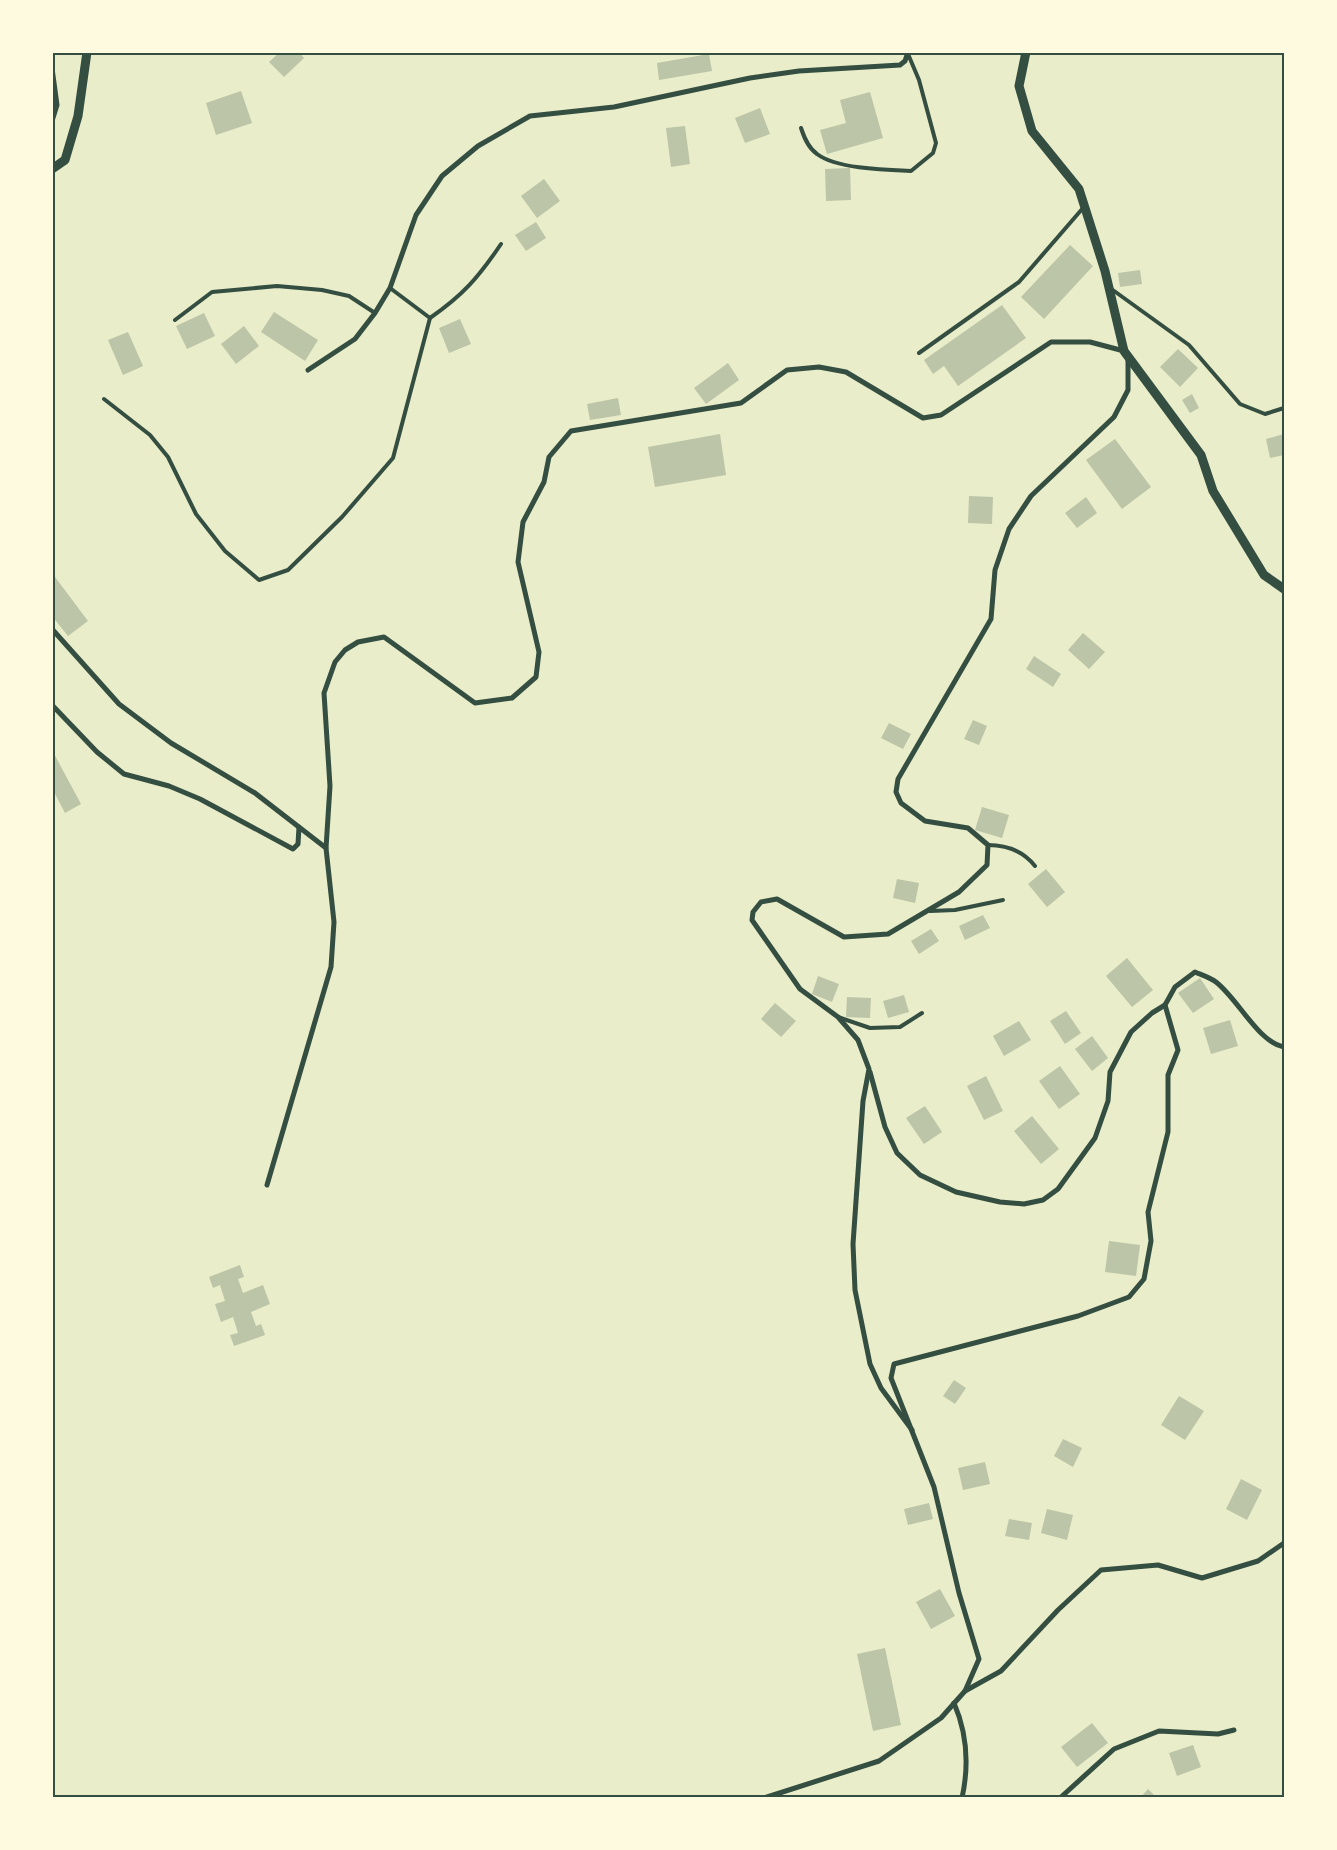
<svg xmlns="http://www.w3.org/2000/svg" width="1337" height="1850" font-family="'Nunito Sans',sans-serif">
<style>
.building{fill:#bcc5a7}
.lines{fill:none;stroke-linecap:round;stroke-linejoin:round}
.service{stroke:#344e41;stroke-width:4}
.minor{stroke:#344e41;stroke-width:5}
.tertiary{stroke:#344e41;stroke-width:9}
.neatline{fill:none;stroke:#344e41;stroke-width:2}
</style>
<rect width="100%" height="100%" fill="#e9edc9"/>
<g class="building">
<path d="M280,52H299L304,58L284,77L269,62Z"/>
<path d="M709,54L712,71L659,80L657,63Z"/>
<path d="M241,91L252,123L216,135L206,103Z"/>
<path d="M870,92L883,138L827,154L820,130L846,123L840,100Z"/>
<path d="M760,108L770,134L745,143L735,118Z"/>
<path d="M685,126L690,164L671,167L666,128Z"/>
<path d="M850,168L851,200L826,201L825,169Z"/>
<path d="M544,179L560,201L537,218L521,196Z"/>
<path d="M536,222L546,238L526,251L515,235Z"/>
<path d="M1070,245L1093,266L1044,319L1021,297Z"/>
<path d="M1140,270L1142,284L1120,287L1118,273Z"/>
<path d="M1002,305L1026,338L958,386L944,366L933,374L924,360Z"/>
<path d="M274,312L318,340L305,361L261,332Z"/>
<path d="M204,313L215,336L187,349L176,326Z"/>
<path d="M460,319L471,344L449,353L439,328Z"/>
<path d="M244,326L259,346L236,364L221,344Z"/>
<path d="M128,332L143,366L123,375L108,340Z"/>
<path d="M1178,349L1198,368L1180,387L1160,367Z"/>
<path d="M728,363L739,380L706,404L694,388Z"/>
<path d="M1192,394L1199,408L1190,413L1182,400Z"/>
<path d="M618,398L621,415L590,420L587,404Z"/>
<path d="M720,434L726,475L655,487L648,447Z"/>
<path d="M1284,434V455L1270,458L1266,439Z"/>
<path d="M1115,439L1151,487L1122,509L1086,460Z"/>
<path d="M969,496L993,497L992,524L968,523Z"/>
<path d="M1086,497L1097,513L1077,528L1065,513Z"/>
<path d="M52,573L88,621L68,636L52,616Z"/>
<path d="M1083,633L1105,652L1089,669L1068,650Z"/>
<path d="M1034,656L1061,674L1053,687L1026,669Z"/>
<path d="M973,720L987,726L979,745L964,739Z"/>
<path d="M889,723L911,734L903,749L881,738Z"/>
<path d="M52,750L81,804L65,813L52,788Z"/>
<path d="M982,807L1009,815L1002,838L975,830Z"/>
<path d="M1046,869L1065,892L1047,907L1028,884Z"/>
<path d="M897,879L919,883L915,903L893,898Z"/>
<path d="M983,915L990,928L965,940L959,926Z"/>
<path d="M931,929L939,941L919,954L911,941Z"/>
<path d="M1127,958L1153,990L1132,1007L1106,976Z"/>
<path d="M818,976L839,984L832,1002L812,994Z"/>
<path d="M1200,978L1214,999L1193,1013L1178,993Z"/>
<path d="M904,995L909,1012L888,1018L883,1001Z"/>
<path d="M847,997L871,998L870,1018L846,1017Z"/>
<path d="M775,1003L796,1021L781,1037L761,1019Z"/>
<path d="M1066,1011L1081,1033L1065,1044L1050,1021Z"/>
<path d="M1230,1020L1238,1046L1211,1054L1203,1028Z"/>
<path d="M1019,1021L1031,1040L1004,1056L993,1036Z"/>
<path d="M1092,1036L1108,1058L1092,1071L1075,1049Z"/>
<path d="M1060,1066L1080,1094L1059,1109L1039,1081Z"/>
<path d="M986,1076L1003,1111L984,1120L967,1086Z"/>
<path d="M925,1106L942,1132L924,1144L906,1118Z"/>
<path d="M1032,1116L1059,1149L1041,1164L1014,1131Z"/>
<path d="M1109,1241L1140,1245L1136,1276L1105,1272Z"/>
<path d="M240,1265L244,1277L238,1279L243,1293L263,1285L270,1304L251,1312L256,1326L261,1324L265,1335L234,1346L230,1335L238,1333L233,1317L221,1322L215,1304L225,1301L220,1285L213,1288L209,1277Z"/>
<path d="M954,1380L966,1388L955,1404L943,1396Z"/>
<path d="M1179,1396L1204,1411L1185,1440L1161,1425Z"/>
<path d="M1063,1439L1082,1448L1073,1467L1054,1456Z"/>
<path d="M985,1462L990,1484L963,1490L958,1468Z"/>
<path d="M1241,1479L1262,1490L1247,1520L1226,1509Z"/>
<path d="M929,1503L933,1519L908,1525L904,1509Z"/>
<path d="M1047,1509L1073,1515L1067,1540L1041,1533Z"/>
<path d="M1009,1519L1032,1523L1029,1540L1005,1536Z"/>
<path d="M940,1589L955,1616L931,1629L916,1602Z"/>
<path d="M885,1648L901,1725L873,1731L857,1654Z"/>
<path d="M1092,1723L1108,1743L1077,1767L1061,1747Z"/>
<path d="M1193,1745L1201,1767L1177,1776L1169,1753Z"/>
<path d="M1148,1789L1157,1798H1140Z"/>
</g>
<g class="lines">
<g class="service">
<path d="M801,128C804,137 808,148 817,154C837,169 886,170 911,171L933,153L936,143L919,80L908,54"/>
<path d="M390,288L430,318C463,295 478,278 501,244"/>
<path d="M1110,288L1189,345L1240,404L1265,414L1284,408"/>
<path d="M175,320L212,292L277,286L322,290L349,296L375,313"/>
<path d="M919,353L1019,282L1083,208"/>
<path d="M104,399L150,435L168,457L196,514L225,551L259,580L288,570L342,517L393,458L430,318"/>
<path d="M988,845C1007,845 1023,851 1035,866"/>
<path d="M930,911L955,910L1003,900"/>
<path d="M838,1017L870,1028L900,1027L922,1013"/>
</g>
<g class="minor">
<path d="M52,68L57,105L52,121"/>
<path d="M308,370L355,339L375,313L390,288L416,215L442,176L478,146L530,116L614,107L750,78L799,71L900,65L905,61L908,52"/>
<path d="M52,629L119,704L171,743L255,793L326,848L334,922L331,967L267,1185"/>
<path d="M52,705L97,752L124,774L169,786L200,799L293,849L298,844L299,827"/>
<path d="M326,848L330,786L324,693L335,662L345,650L358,642L384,637L475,703L512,698L536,677L539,652L518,562L523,522L544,482L549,457L571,431L741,403L787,370L819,367L846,372L923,418L941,415L1051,342H1090L1124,351"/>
<path d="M870,1072L885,1127L897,1153L920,1175L956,1192L1000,1202L1024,1204L1043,1200L1058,1189L1095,1138L1108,1101L1110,1072L1131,1032L1152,1013L1165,1005L1175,987L1195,972C1202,975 1211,978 1216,982C1238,999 1258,1042 1284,1047"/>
<path d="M912,1430L881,1388L870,1364L855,1290L853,1244L863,1101L869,1069L858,1040L838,1017L800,989L752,920L753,912L761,902L777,899L844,937L888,934L959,892L987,865L988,845L968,828L925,821L901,803L896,792L898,779L991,619L995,570L1009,529L1031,496L1114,417L1128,390V359"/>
<path d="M965,1691L1001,1671L1058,1610L1101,1570L1158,1565L1202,1578L1258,1561L1284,1543"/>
<path d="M954,1703C967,1733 969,1766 962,1798"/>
<path d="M764,1798L879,1761L941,1718L965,1691L979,1659L959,1593L934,1487L891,1378L894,1364L1078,1316L1129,1297L1144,1279L1151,1241L1148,1212L1168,1132V1075L1178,1050L1165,1005"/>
<path d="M1060,1798L1114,1749L1159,1731L1218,1734L1234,1730"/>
</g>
<g class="tertiary">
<path d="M1026,52L1019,86L1032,131L1079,189L1105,271L1124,351L1201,455L1213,491L1264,575L1284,589"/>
<path d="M52,169L65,160L78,116L87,52"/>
</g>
</g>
<rect width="1337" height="1850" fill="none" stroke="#fefae0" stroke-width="108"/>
<rect x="54" y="54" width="1229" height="1742" class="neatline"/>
</svg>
